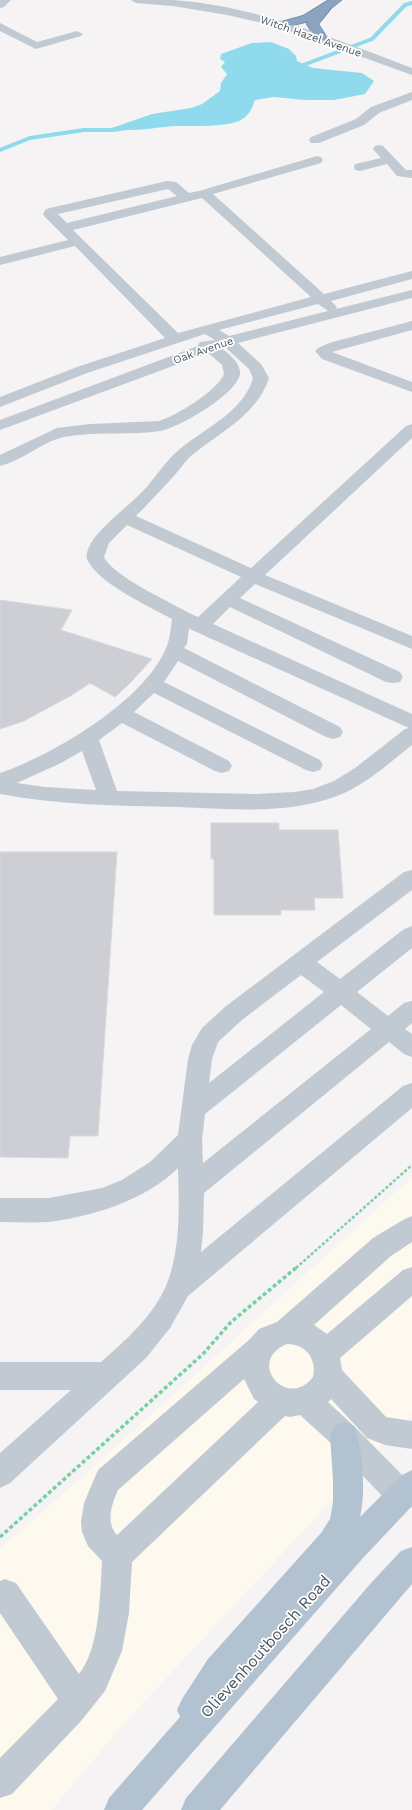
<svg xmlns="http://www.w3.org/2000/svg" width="412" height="1810" font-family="'Work Sans',sans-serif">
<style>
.commercial{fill:#fdf9ef}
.water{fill:#90daee}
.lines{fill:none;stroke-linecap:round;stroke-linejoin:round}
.stream{stroke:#90daee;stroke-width:4}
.building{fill:#cdcfd5;stroke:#d7d9de}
.highway-casing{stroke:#7690ad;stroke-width:2}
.path-far1{stroke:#7ad0a6;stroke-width:2.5;stroke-dasharray:3 2;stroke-linecap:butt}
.path{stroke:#7ad0a6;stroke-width:3.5;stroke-dasharray:4 2.5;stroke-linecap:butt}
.minor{fill:#c1cad2;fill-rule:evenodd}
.major{fill:#b3c2d1;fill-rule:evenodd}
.highway{fill:#8ba5c1;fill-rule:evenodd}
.labels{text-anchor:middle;stroke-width:3.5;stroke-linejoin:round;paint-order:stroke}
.far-street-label{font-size:11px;fill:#4a5661;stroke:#fff}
.near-street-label{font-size:16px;fill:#4a5661;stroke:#fff}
</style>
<rect width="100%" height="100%" fill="#f5f3f3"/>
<path class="commercial" d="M412,1177V1414L120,1728L52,1810H0V1549L117,1446Z"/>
<path class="water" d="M271,42L289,49L296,56L297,61L313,68L362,73L374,81L365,94L334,100H305L274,97L255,100C252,109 249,116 239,121C224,127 194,126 177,126C153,127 136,133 112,128L152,114L191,108L202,104L220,91L221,83L227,74L221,67L225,62L220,59L221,54L252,43Z"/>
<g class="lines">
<g class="stream">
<path d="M298,67L372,39L405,5L412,3"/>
<path d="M0,150L30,138L84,130H112L127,128"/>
</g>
</g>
<g class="building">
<path d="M0,600L72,610L61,630L152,659L130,683L115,697L90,683L72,695L24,721L0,729Z"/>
<path d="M211,823H279V830H338L343,898H314L315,910H281V915H214V859H211Z"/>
<path d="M0,852H117L98,1136H70L68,1158L0,1157Z"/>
</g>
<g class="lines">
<g class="highway-casing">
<path id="highway" d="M329,0H341L331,8L318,24L327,38L325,40H317L307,24L309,21L282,28L277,25L278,23L303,16Z"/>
</g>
<path class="path-far1" d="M296,1268L412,1165"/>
<path class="path" d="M0,1537L203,1354L231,1322L297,1267"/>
<g class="minor">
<path d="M0,0H11L4,7L0,8Z"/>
<path d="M131,0C145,0 159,0 173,0C257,6 334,39 412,68V75L276,26L227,15L173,6L136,3Z"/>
<path d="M0,23L37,42L77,31L83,34L81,36L36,49L0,31Z"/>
<path d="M412,92V100L379,113L364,125L319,143H311L309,140L311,137L356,119L371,107Z"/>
<path d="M379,145L383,146L406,170H412V178L397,176L387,164L360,171L355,170L354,167L355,164L381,158L373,149L375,146Z"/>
<path d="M317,156L321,157L323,160L321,163L213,194L324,294L412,271V279L331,301L337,307L336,309L412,290V298L238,343L261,364L269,378C257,415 220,432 192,455C185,461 179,471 172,478C160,491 148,504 136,516L251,568L406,426L412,424V438L265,575L412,636V649L255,584L240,598L400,672L403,677L400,682L393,683L386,682L230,607L213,624L412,714V745C389,763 366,785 337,796C287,815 231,809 178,807C118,806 59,805 0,794V773C53,755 149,699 168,643C170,636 171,627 172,619C150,607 96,582 87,559C85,553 91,542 95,537C109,520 127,507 143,491C156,477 166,460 181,448C207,427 243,412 253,378L249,369L225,347L221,348C229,354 241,363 240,374C237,394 179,428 160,431C133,435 105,432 78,435C73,436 66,436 60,438C39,444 22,461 0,466V455L57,428L90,424L159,421C176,416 217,391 224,374L222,365L208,353L0,430V420L198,346V345L200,342L215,340L205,334L87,373L0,407V397L77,367L165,338L75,246L0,265V257L68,240L45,217L43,214L46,209L167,181L176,182L189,193L199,191ZM168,189L177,196L67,223L58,214ZM202,198L311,297L178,333L73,230ZM318,304L328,311L229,336L219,330ZM127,525L241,577L198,617L189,613C168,601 113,576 104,557L109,543ZM189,628L192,630L409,728L405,729L355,768L334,781L313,789L295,792L256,794L117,791L99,740L122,723L215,771L222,773L229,771L232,766L229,761L134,712L154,693L306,770L313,772L320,770L323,765L320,760L164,682L178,661L326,737L333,739L340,737L343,732L340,727L184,648L187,644ZM82,751L96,790L45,787L17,783L61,763Z"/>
<path d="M412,321V330L332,352L412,382V392L322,359L315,351L318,348L329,343Z"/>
<path d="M412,870V890L317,962L340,979L404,929L412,926V948L357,992L388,1016L404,1003L412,1001V1023L405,1029L412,1034V1057L404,1054L389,1042L204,1193L203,1232L201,1252L403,1086L412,1083V1108L188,1296L170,1328L146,1358L10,1483L0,1488V1453L71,1390H0V1362H101C125,1341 153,1316 166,1286C181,1249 179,1207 178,1168C146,1200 94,1216 49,1222C33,1223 16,1222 0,1222V1198H49L102,1188L122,1180L150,1162L178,1135L188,1059L192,1045L202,1028L226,1006L404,872ZM301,975L324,992L209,1083L212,1059L218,1042L242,1020ZM341,1005L371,1029L203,1163L202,1140L205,1114Z"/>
<path d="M412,1216V1242L391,1256L314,1325L327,1334L403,1270L412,1267V1296L340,1358L342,1370L386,1417L412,1421V1449L385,1445L367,1438L331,1399L328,1402L354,1426L412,1485V1507L402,1511L392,1506L334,1446L300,1415L290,1417L285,1416L132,1562L129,1613L122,1651L105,1691L81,1721L12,1794L0,1798V1758L58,1699L0,1613V1581L5,1579L16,1583L79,1674C100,1648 100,1594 102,1561L88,1546L82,1532L81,1522L84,1503L98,1470L250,1339L259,1329L277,1322L373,1238L403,1220ZM287,1344C306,1344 317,1359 313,1377C287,1411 245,1361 287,1344ZM244,1379L254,1399L258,1402L117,1535C105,1522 112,1504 118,1490Z"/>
</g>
<g class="major">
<path d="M344,1422L354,1426C363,1448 366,1493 360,1517L402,1475L412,1470V1506L363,1558L142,1810H104L109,1798L180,1717L177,1710L182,1699L208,1659L321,1533L330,1519L333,1503V1480L330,1436L334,1426Z"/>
<path d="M412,1547V1584L220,1810H181L186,1798L372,1582L401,1551Z"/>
</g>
<use href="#highway" class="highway"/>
</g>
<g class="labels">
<g class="far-street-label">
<text transform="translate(311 36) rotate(19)" y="4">Witch Hazel Avenue</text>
<text transform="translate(203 350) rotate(-19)" y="4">Oak Avenue</text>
</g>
<g class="near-street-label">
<text transform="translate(265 1646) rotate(-48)" y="6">Olievenhoutbosch Road</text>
</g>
</g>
</svg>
